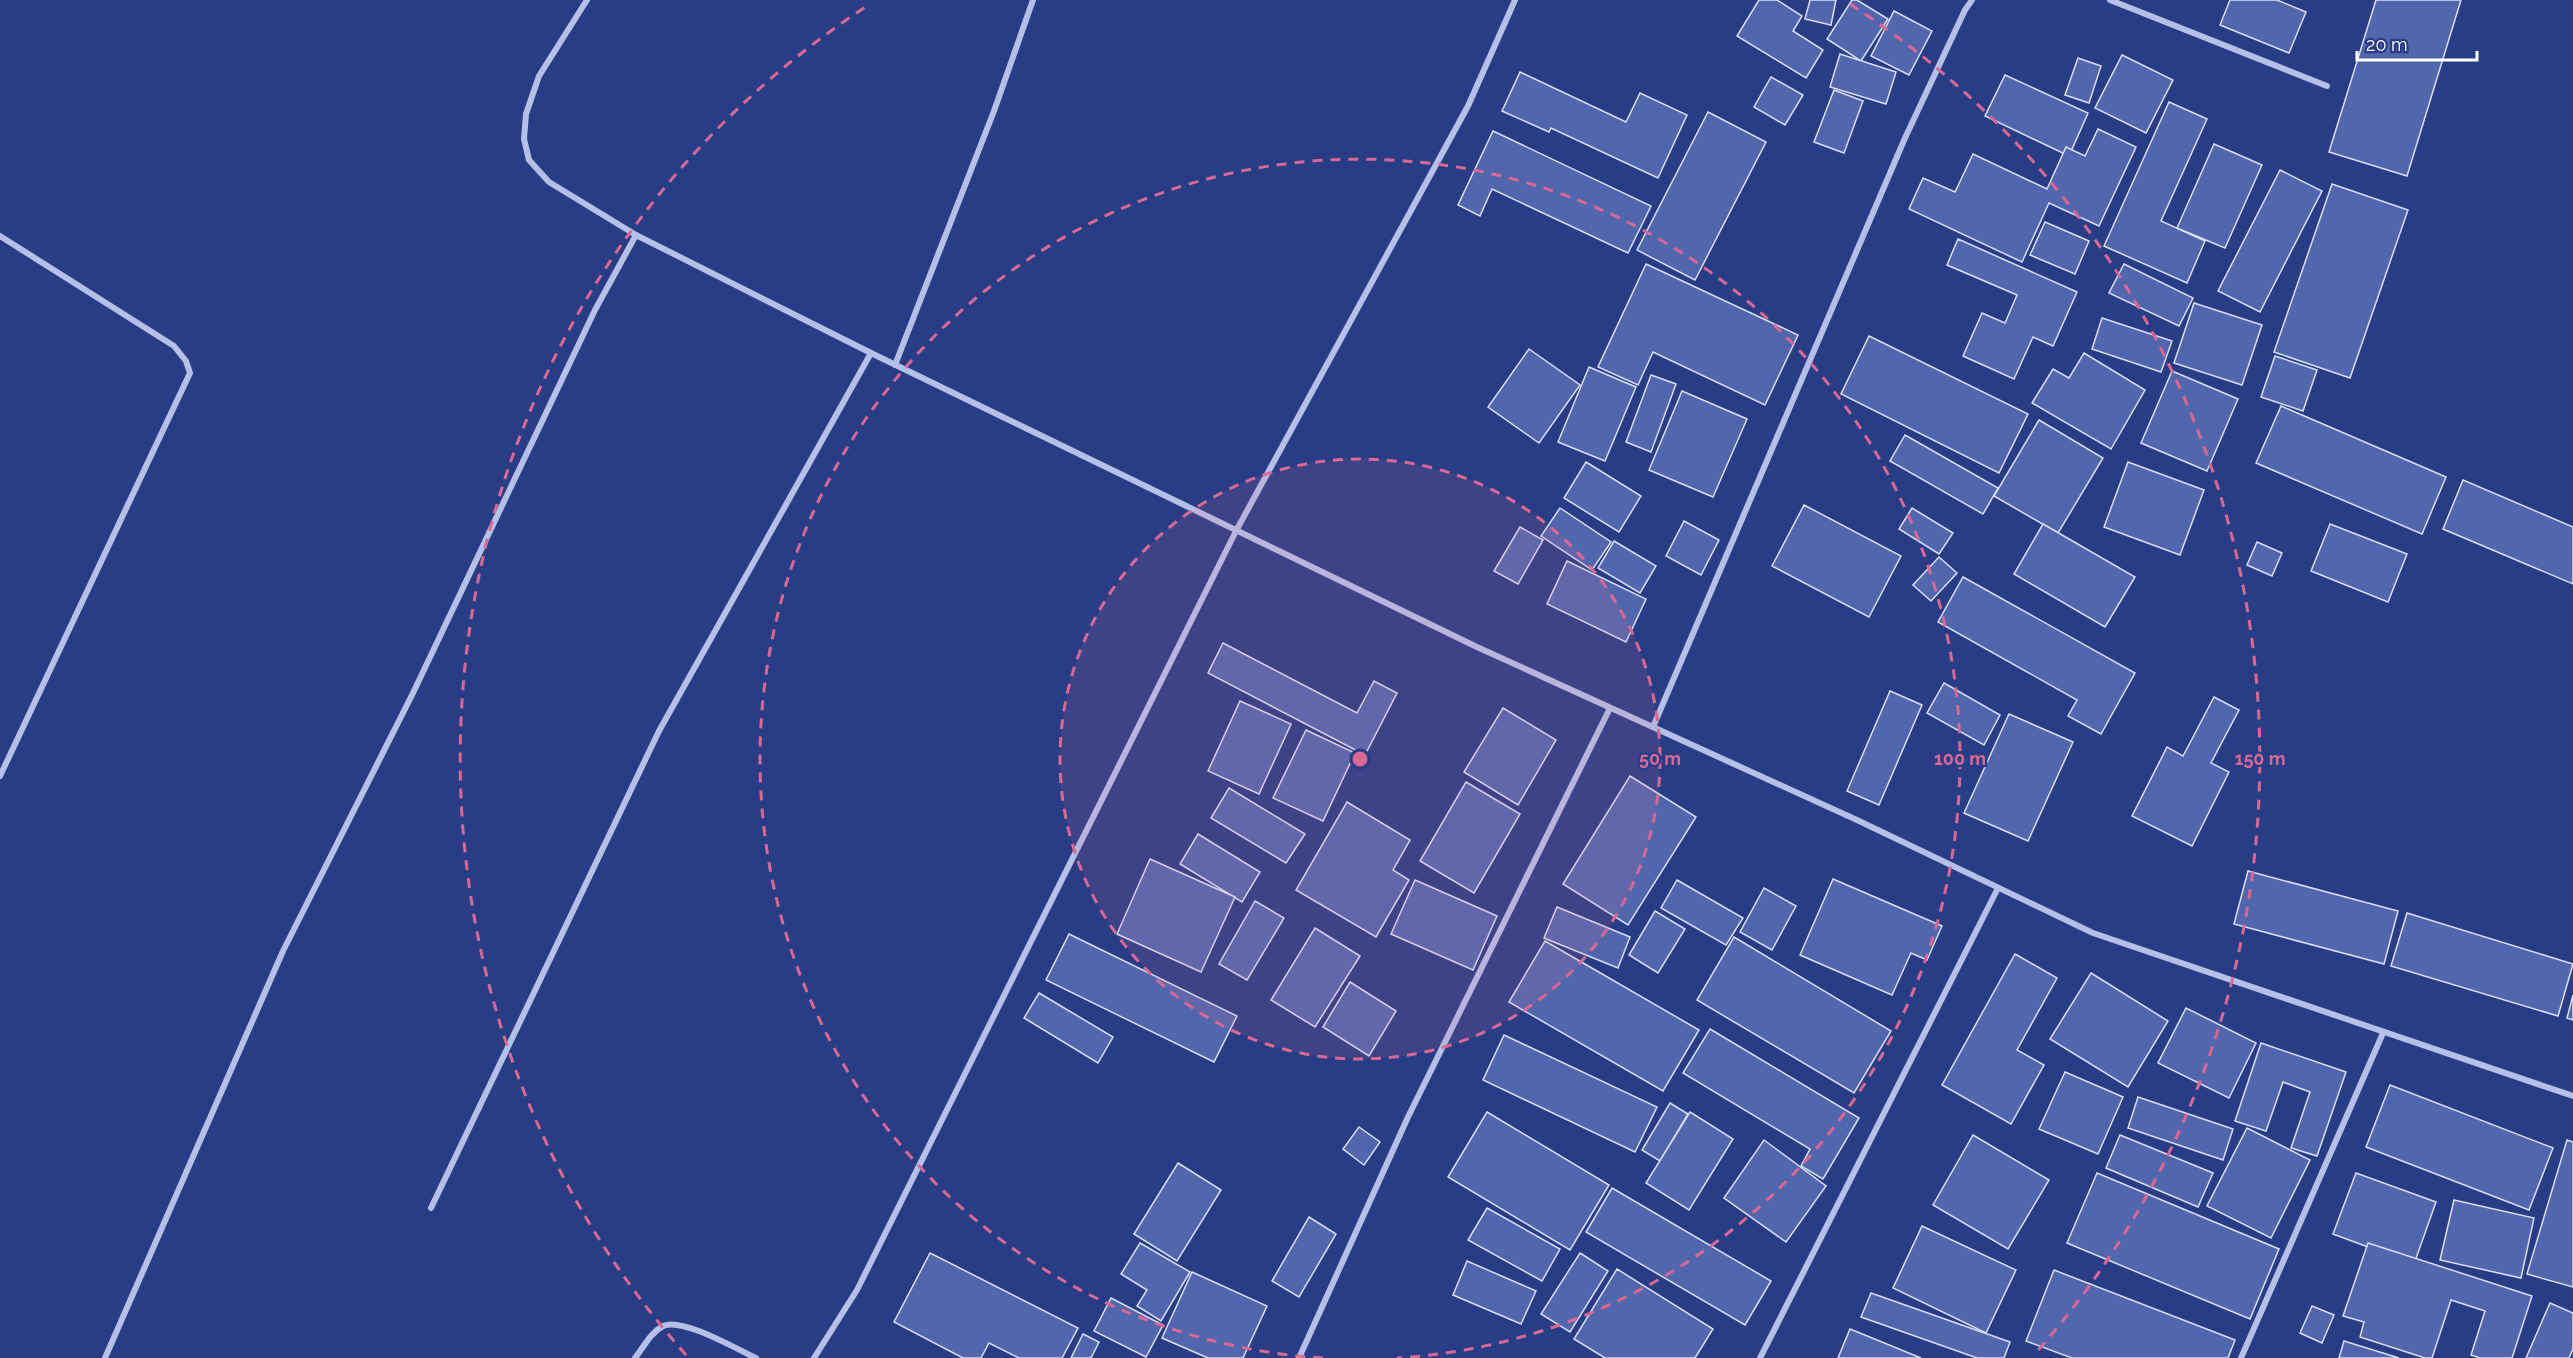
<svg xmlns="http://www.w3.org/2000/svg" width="2573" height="1358" font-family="Raleway,sans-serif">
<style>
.building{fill:#5266ad;stroke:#d8dff6;stroke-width:1.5}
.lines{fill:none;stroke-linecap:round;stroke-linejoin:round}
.minor{stroke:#b4c0e7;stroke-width:6}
.ring{fill:none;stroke:#d76994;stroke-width:3;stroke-dasharray:10 8}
.centre{fill:#d76994;stroke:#293d86;stroke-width:3}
.ring-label{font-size:18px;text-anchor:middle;font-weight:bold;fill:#d76994;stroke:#293d86;stroke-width:4.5;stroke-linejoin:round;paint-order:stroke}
</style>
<rect width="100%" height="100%" fill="#293d86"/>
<g class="building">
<path d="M1759,0H1777L1802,16L1793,31L1823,50L1806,78L1737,36Z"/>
<path d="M1810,0H1836L1831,25L1805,19Z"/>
<path d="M1852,0H1857L1888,19L1861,61L1827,39Z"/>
<path d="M2230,0H2277L2306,12L2289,53L2220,25Z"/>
<path d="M2376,0H2461L2407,176L2329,152Z"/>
<path d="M1894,11L1932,31L1909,75L1871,56Z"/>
<path d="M1840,54L1896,72L1886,104L1830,87Z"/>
<path d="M2122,55L2173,80L2146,133L2095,108Z"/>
<path d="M2078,58L2101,66L2089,103L2065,95Z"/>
<path d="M1520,72L1626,122L1640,93L1687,115L1658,178L1551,128L1549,132L1502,111Z"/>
<path d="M2005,75L2088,113L2069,156L1985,116Z"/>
<path d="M1771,77L1803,95L1785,125L1754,107Z"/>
<path d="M1834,90L1863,101L1844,153L1814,142Z"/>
<path d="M2169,102L2207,119L2161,221L2205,241L2187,283L2104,246Z"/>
<path d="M1708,112L1766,142L1695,280L1637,250Z"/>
<path d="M2098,129L2136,147L2099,226L2049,203L2022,262L1909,209L1923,178L1955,192L1973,154L2047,189L2066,147L2085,156Z"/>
<path d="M1493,131L1651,206L1628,253L1492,189L1480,216L1458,205Z"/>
<path d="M2214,144L2262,165L2225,248L2177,228Z"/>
<path d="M2280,170L2322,191L2260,312L2218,291Z"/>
<path d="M2332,184L2408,210L2350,378L2274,352Z"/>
<path d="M2045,222L2089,241L2075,274L2030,255Z"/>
<path d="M1958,239L2077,292L2053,346L2033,337L2014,379L1963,356L1982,313L2005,323L2017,295L1947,265Z"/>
<path d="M1646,264L1798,335L1765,405L1653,352L1638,385L1598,367Z"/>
<path d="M2124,264L2193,298L2179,326L2109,293Z"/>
<path d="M2194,303L2262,325L2242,385L2174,363Z"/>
<path d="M2102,318L2172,341L2161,372L2092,349Z"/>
<path d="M1869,336L2028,414L1999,473L1841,394Z"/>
<path d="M1529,349L1580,385L1539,443L1488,407Z"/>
<path d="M2084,353L2145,390L2111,449L2032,403L2053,369L2069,378Z"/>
<path d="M2275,356L2317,370L2303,411L2261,397Z"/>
<path d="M1589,367L1636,387L1605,461L1558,442Z"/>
<path d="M2172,371L2238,399L2207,471L2141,443Z"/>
<path d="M1651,375L1676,384L1651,452L1626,442Z"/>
<path d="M1682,391L1747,419L1713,497L1649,470Z"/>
<path d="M2281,406L2446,477L2422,534L2256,463Z"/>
<path d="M2039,420L2103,458L2058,533L1994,496Z"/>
<path d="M1905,435L1998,488L1983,514L1890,461Z"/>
<path d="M1586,462L1641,496L1619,532L1564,498Z"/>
<path d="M2128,462L2204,490L2180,555L2104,527Z"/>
<path d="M2463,480L2573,527V584L2443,529Z"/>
<path d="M1804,505L1901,556L1869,617L1772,566Z"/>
<path d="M1560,508L1611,542L1592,570L1541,536Z"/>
<path d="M1912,508L1953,533L1939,554L1899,529Z"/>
<path d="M1684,521L1719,540L1701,575L1666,556Z"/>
<path d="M2043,524L2135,577L2105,627L2014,574Z"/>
<path d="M2330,524L2407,554L2388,602L2311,571Z"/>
<path d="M1520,527L1543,540L1518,584L1494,571Z"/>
<path d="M1614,541L1656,566L1640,593L1598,568Z"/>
<path d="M2257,542L2282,553L2272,576L2247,565Z"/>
<path d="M1939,557L1957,573L1931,601L1913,585Z"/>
<path d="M1567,561L1646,599L1626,642L1547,604Z"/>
<path d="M1963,577L2135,673L2101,734L2068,716L2077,700L1938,622Z"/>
<path d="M1223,643L1357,713L1374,681L1397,693L1365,755L1208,673Z"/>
<path d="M1944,683L2000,715L1984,745L1927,713Z"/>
<path d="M1890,691L1922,705L1879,805L1847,791Z"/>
<path d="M2214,697L2239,710L2211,763L2229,772L2192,846L2132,816L2167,747L2183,756Z"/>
<path d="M1240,701L1291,724L1259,794L1208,771Z"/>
<path d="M1503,708L1556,740L1518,805L1464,772Z"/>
<path d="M2009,714L2073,742L2028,841L1964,813Z"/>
<path d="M1306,730L1355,753L1323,821L1273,798Z"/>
<path d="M1630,776L1696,817L1628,925L1563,884Z"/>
<path d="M1466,782L1520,814L1474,893L1420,861Z"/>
<path d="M1229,788L1305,834L1286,863L1211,818Z"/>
<path d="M1347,802L1410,840L1393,870L1409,880L1376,937L1296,890Z"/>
<path d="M1198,834L1260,872L1242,902L1180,864Z"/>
<path d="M1150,859L1235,897L1201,972L1117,934Z"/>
<path d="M2248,871L2398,911L2384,964L2234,924Z"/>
<path d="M1833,879L1942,926L1927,960L1911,953L1892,995L1800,955Z"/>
<path d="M1415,880L1497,916L1473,970L1391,934Z"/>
<path d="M1677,880L1743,918L1726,945L1661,908Z"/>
<path d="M1764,888L1796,906L1772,950L1740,932Z"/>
<path d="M1255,901L1284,918L1247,980L1219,964Z"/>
<path d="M1557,907L1630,937L1618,968L1544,938Z"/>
<path d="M1655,911L1685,929L1658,973L1629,955Z"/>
<path d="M2407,913L2573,964L2558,1016L2391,966Z"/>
<path d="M1315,928L1360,956L1315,1027L1271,1000Z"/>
<path d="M1069,934L1237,1016L1214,1062L1046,980Z"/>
<path d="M1734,937L1891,1031L1854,1093L1697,1000Z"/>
<path d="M1545,941L1699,1030L1663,1091L1509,1002Z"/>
<path d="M2015,954L2057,978L2017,1050L2044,1065L2011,1124L1942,1085Z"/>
<path d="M2091,973L2168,1021L2128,1087L2050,1039Z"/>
<path d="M1350,982L1396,1011L1369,1056L1323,1027Z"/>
<path d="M1039,993L1113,1037L1098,1063L1024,1018Z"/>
<path d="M2573,995V1020L2567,1018Z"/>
<path d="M2186,1008L2256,1043L2229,1098L2158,1063Z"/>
<path d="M1710,1029L1859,1118L1823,1179L1801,1166L1810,1149L1683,1073Z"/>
<path d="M1504,1035L1657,1107L1635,1152L1483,1080Z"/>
<path d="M2261,1043L2346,1072L2317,1156L2291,1148L2310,1092L2283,1082L2266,1131L2235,1121Z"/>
<path d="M2065,1072L2123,1097L2098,1154L2039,1129Z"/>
<path d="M2390,1085L2553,1148L2529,1210L2366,1147Z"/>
<path d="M2138,1097L2233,1129L2223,1160L2128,1128Z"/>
<path d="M1670,1103L1688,1114L1660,1161L1642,1150Z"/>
<path d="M1487,1112L1609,1185L1570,1250L1448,1177Z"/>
<path d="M1690,1112L1733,1139L1689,1210L1646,1183Z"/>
<path d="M1359,1127L1380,1142L1364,1165L1343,1149Z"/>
<path d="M2247,1128L2310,1160L2271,1238L2207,1206Z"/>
<path d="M1973,1135L2049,1180L2008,1249L1933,1205Z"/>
<path d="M2120,1135L2213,1173L2198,1207L2106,1168Z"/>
<path d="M1764,1140L1826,1186L1786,1242L1724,1198Z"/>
<path d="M2567,1140L2573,1142V1287L2527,1274Z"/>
<path d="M1178,1163L1221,1190L1177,1261L1134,1234Z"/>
<path d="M2097,1173L2279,1249L2250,1319L2067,1243Z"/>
<path d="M2356,1173L2436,1202L2414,1264L2333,1234Z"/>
<path d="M1612,1188L1771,1281L1745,1325L1586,1232Z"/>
<path d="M2454,1200L2534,1218L2521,1278L2440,1260Z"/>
<path d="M1487,1208L1560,1249L1542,1281L1468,1240Z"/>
<path d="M1309,1217L1336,1234L1299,1297L1272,1281Z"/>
<path d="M1922,1226L2016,1270L1986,1333L1893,1288Z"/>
<path d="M1140,1243L1190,1272L1161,1321L1137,1306L1147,1290L1121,1274Z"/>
<path d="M2368,1243L2532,1296L2512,1358H2480L2471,1355L2485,1311L2451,1300L2432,1358H2425L2360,1337L2364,1322L2343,1316Z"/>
<path d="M930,1253L1078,1328L1062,1358H1019L989,1343L981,1358H963L894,1322Z"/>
<path d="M1580,1253L1608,1271L1570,1332L1541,1314Z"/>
<path d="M1467,1261L1536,1291L1521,1324L1453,1295Z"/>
<path d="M1617,1269L1713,1329L1695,1358H1605L1574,1339Z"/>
<path d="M2054,1270L2235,1340L2228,1358H2072L2026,1341Z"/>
<path d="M1192,1272L1267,1306L1243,1358H1208L1162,1338Z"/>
<path d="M1871,1293L2010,1342L2004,1358H1977L1861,1317Z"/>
<path d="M1111,1298L1163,1325L1146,1357L1094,1331Z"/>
<path d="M2550,1303L2573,1313V1349L2569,1358H2526Z"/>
<path d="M2312,1306L2334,1315L2322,1343L2300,1333Z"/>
<path d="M1850,1329L1921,1358H1838Z"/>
<path d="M1083,1334L1099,1342L1091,1358H1071Z"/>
<path d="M2344,1341L2399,1358H2339Z"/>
</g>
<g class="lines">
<g class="minor">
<path d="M587,0L539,76L526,114L524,139L529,160L549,182L636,235L871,353L1477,647L1857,820L2093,933L2573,1096"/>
<path d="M2110,0L2327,86"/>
<path d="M0,236L174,346L186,361L190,373L0,776"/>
<path d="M895,365L994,111L1033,0"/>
<path d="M1653,727L1905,138L1965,10L1972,0"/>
<path d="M431,1208L659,731L871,353"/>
<path d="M105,1358L283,951L413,693L595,310L636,235"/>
<path d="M635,1358C644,1347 650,1333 663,1326C682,1317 736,1349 756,1358"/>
<path d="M814,1358L857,1290L1236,531L1468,106L1515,0"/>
<path d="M1299,1358L1408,1117L1610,708"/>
<path d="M1760,1358L1998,888"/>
<path d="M2241,1358L2383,1033"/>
</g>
</g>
<circle cx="1360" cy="759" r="300" fill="#d76994" fill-opacity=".12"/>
<g class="ring">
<circle cx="1360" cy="759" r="300"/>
<path d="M1323 1358A600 600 0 1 1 1397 1358"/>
<path d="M686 1355A900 900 0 0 1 870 4M1850 4A900 900 0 0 1 2034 1355"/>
</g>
<circle cx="1360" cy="759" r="9" class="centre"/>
<g class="ring-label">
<text x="1660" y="765">50 m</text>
<text x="1960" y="765">100 m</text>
<text x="2260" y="765">150 m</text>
</g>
<path d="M2357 51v9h120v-9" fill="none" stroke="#ffffff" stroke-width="3"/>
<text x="2366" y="51" font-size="18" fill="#ffffff" stroke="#293d86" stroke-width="4.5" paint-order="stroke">20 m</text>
</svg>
